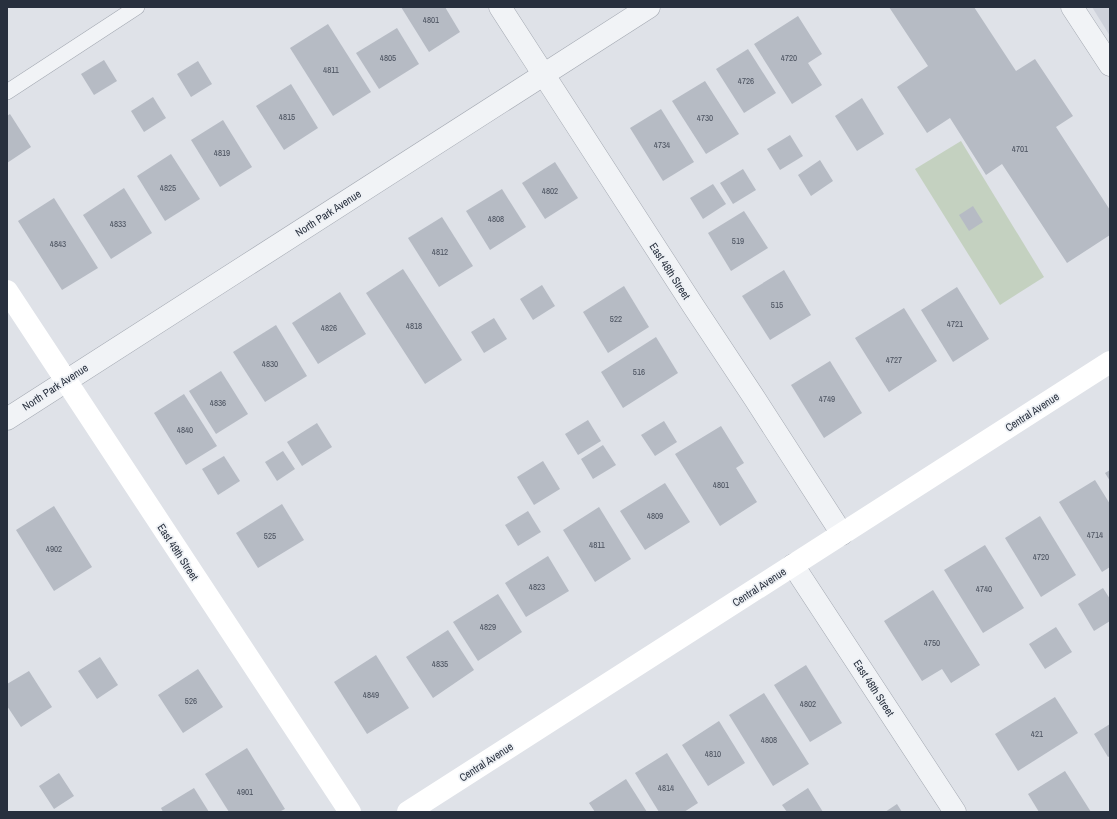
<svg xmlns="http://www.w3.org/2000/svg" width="1117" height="819" font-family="'Archivo Narrow',sans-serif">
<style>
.built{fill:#cdd1da}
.green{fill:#c4d1c0}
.building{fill:#b6bbc4}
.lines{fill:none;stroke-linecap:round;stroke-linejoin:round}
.lane-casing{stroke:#a4a9b2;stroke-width:16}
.street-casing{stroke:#a4a9b2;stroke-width:23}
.lane{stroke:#f1f3f6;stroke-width:15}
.street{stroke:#f1f3f6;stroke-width:22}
.secondary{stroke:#fff;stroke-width:22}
.labels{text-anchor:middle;stroke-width:3.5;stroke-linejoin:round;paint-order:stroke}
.number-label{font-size:9px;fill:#4c5360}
.street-label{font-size:11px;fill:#28303e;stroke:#eef1f5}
</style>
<rect width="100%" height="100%" fill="#dfe2e8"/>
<path class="built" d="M1092,7H1110V36Z"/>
<path class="green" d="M961,141L1044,277L1000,305L915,169Z"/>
<g class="building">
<path d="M401,7H445L460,32L429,52Z"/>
<path d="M889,7H974L1016,71L1035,59L1073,116L1056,127L1110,210V235L1067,263L1002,164L986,175L950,118L927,133L897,87L928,66Z"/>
<path d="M798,16L822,54L808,63L822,85L792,104L754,44Z"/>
<path d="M328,24L371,92L333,116L290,48Z"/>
<path d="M397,28L419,64L379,89L356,53Z"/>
<path d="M748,49L776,93L744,113L716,69Z"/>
<path d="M104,60L117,81L94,95L81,74Z"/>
<path d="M198,61L212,84L191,97L177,74Z"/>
<path d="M705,81L739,134L706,154L672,101Z"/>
<path d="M291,84L318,128L284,150L256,106Z"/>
<path d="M153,97L166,118L144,132L131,111Z"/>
<path d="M862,98L884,134L857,151L835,116Z"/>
<path d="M661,109L694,162L663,181L630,128Z"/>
<path d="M10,114L31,147L7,163V116Z"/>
<path d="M223,120L252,167L220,187L191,140Z"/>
<path d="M790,135L803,156L780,170L767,149Z"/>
<path d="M171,154L200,199L165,221L137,176Z"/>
<path d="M820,160L833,181L811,196L798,175Z"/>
<path d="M555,162L578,198L545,219L522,183Z"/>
<path d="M743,169L756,190L733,204L720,183Z"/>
<path d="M713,184L726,204L703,219L690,198Z"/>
<path d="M124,188L152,233L111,259L83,215Z"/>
<path d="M502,189L526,227L490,250L466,211Z"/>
<path d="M54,198L98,268L62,290L18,221Z"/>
<path d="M973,206L983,222L969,231L959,215Z"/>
<path d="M744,211L768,248L731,271L708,233Z"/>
<path d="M442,217L473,266L439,287L408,238Z"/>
<path d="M403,269L462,360L425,384L366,293Z"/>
<path d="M784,270L811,315L770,340L742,296Z"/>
<path d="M542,285L555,306L533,320L520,299Z"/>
<path d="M624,286L649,327L608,353L583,312Z"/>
<path d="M957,287L989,339L953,362L921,310Z"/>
<path d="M340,292L366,334L318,364L292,323Z"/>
<path d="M904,308L937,361L889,392L855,338Z"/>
<path d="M494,318L507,339L484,353L471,332Z"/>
<path d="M276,325L307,376L265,402L233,352Z"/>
<path d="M656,337L678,373L623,408L601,372Z"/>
<path d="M830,361L862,413L824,438L791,385Z"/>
<path d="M221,371L248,414L216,434L189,391Z"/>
<path d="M184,394L217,446L186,465L154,413Z"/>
<path d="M588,420L601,441L578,455L565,434Z"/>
<path d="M664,421L677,442L655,456L641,435Z"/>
<path d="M317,423L332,447L302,466L287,442Z"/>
<path d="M721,426L744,463L736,468L757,502L720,526L675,454Z"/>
<path d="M603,445L616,465L593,479L581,459Z"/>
<path d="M283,451L295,469L277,481L265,462Z"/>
<path d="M224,456L240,481L218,495L202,469Z"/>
<path d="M543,461L560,489L534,505L517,477Z"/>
<path d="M1110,470V481L1105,473Z"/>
<path d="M1095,480L1110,504V567L1102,572L1059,502Z"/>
<path d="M665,483L690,522L645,550L620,511Z"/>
<path d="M282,504L304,540L258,568L236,533Z"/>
<path d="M54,506L92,567L54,591L16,530Z"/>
<path d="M599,507L631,559L595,582L563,530Z"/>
<path d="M528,511L541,532L518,546L505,525Z"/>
<path d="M1040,516L1076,575L1041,597L1005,538Z"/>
<path d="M985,545L1024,608L983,633L944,570Z"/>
<path d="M548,556L569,591L526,617L505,583Z"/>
<path d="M1103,588L1110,599V621L1094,631L1078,604Z"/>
<path d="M933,590L980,665L951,683L942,669L922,681L884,621Z"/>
<path d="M498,594L522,632L478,661L453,622Z"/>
<path d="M1056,627L1072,652L1045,669L1029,644Z"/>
<path d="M448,630L474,670L433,698L406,657Z"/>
<path d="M376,655L409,708L367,734L334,682Z"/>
<path d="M100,657L118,685L97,699L78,671Z"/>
<path d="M806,665L842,723L810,742L774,685Z"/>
<path d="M198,669L223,707L183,733L158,695Z"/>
<path d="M29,671L52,707L21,727L7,706V684Z"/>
<path d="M764,693L809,764L773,786L729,715Z"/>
<path d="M1055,697L1078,733L1018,771L995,734Z"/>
<path d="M719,721L745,763L708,786L682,745Z"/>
<path d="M1110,724V756L1108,757L1094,734Z"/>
<path d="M247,748L285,809L279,812H229L205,774Z"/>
<path d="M667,753L698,803L684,812H659L635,773Z"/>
<path d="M1065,771L1091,812H1039L1028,794Z"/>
<path d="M59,773L74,796L54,809L39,786Z"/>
<path d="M626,779L647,812H595L589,803Z"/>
<path d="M194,788L209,812H163L161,808Z"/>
<path d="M808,788L823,812H787L782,805Z"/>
<path d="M897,804L902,812H885Z"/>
</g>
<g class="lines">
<g class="lane-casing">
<path id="lane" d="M7,92L137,7"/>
</g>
<g class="street-casing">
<g id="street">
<path d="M500,7L694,307L755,399L842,534"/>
<path d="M1072,7L1110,65"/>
<path d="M7,419L649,7"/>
<path d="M793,565L955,812"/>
</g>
</g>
<use href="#lane" class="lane"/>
<use href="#street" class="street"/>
<g class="secondary">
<path d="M7,291L350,812"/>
<path d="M408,812L1110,362"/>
</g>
</g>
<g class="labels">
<g class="number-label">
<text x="431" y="23">4801</text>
<text x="388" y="61">4805</text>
<text x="789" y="61">4720</text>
<text x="331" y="73">4811</text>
<text x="746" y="84">4726</text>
<text x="287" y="120">4815</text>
<text x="705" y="121">4730</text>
<text x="662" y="148">4734</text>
<text x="1020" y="152">4701</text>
<text x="222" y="156">4819</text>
<text x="168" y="191">4825</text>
<text x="550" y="194">4802</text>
<text x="496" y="222">4808</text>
<text x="118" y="227">4833</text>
<text x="738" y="244">519</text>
<text x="58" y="247">4843</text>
<text x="440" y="255">4812</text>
<text x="777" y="308">515</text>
<text x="616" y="322">522</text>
<text x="955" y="327">4721</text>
<text x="414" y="329">4818</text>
<text x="329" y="331">4826</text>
<text x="894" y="363">4727</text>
<text x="270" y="367">4830</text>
<text x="639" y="375">516</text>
<text x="827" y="402">4749</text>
<text x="218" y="406">4836</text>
<text x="185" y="433">4840</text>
<text x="721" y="488">4801</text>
<text x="655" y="519">4809</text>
<text x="1095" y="538">4714</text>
<text x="270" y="539">525</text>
<text x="597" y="548">4811</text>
<text x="54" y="552">4902</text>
<text x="1041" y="560">4720</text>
<text x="537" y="590">4823</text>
<text x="984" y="592">4740</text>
<text x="488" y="630">4829</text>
<text x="932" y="646">4750</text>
<text x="440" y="667">4835</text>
<text x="371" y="698">4849</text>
<text x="191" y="704">526</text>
<text x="808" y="707">4802</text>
<text x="1037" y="737">421</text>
<text x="769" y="743">4808</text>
<text x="713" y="757">4810</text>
<text x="666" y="791">4814</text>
<text x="245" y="795">4901</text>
</g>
<g class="street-label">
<text transform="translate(328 213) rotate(-33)" y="4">North Park Avenue</text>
<text transform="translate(670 271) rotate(57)" y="4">East 48th Street</text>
<text transform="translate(55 387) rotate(-33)" y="4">North Park Avenue</text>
<text transform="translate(1032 412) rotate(-33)" y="4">Central Avenue</text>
<text transform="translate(178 552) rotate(57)" y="4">East 49th Street</text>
<text transform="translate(759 587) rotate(-33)" y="4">Central Avenue</text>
<text transform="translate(874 688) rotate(57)" y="4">East 48th Street</text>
<text transform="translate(486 762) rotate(-33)" y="4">Central Avenue</text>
</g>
</g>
<rect width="1117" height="819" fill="none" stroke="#28303e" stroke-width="16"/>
</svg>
